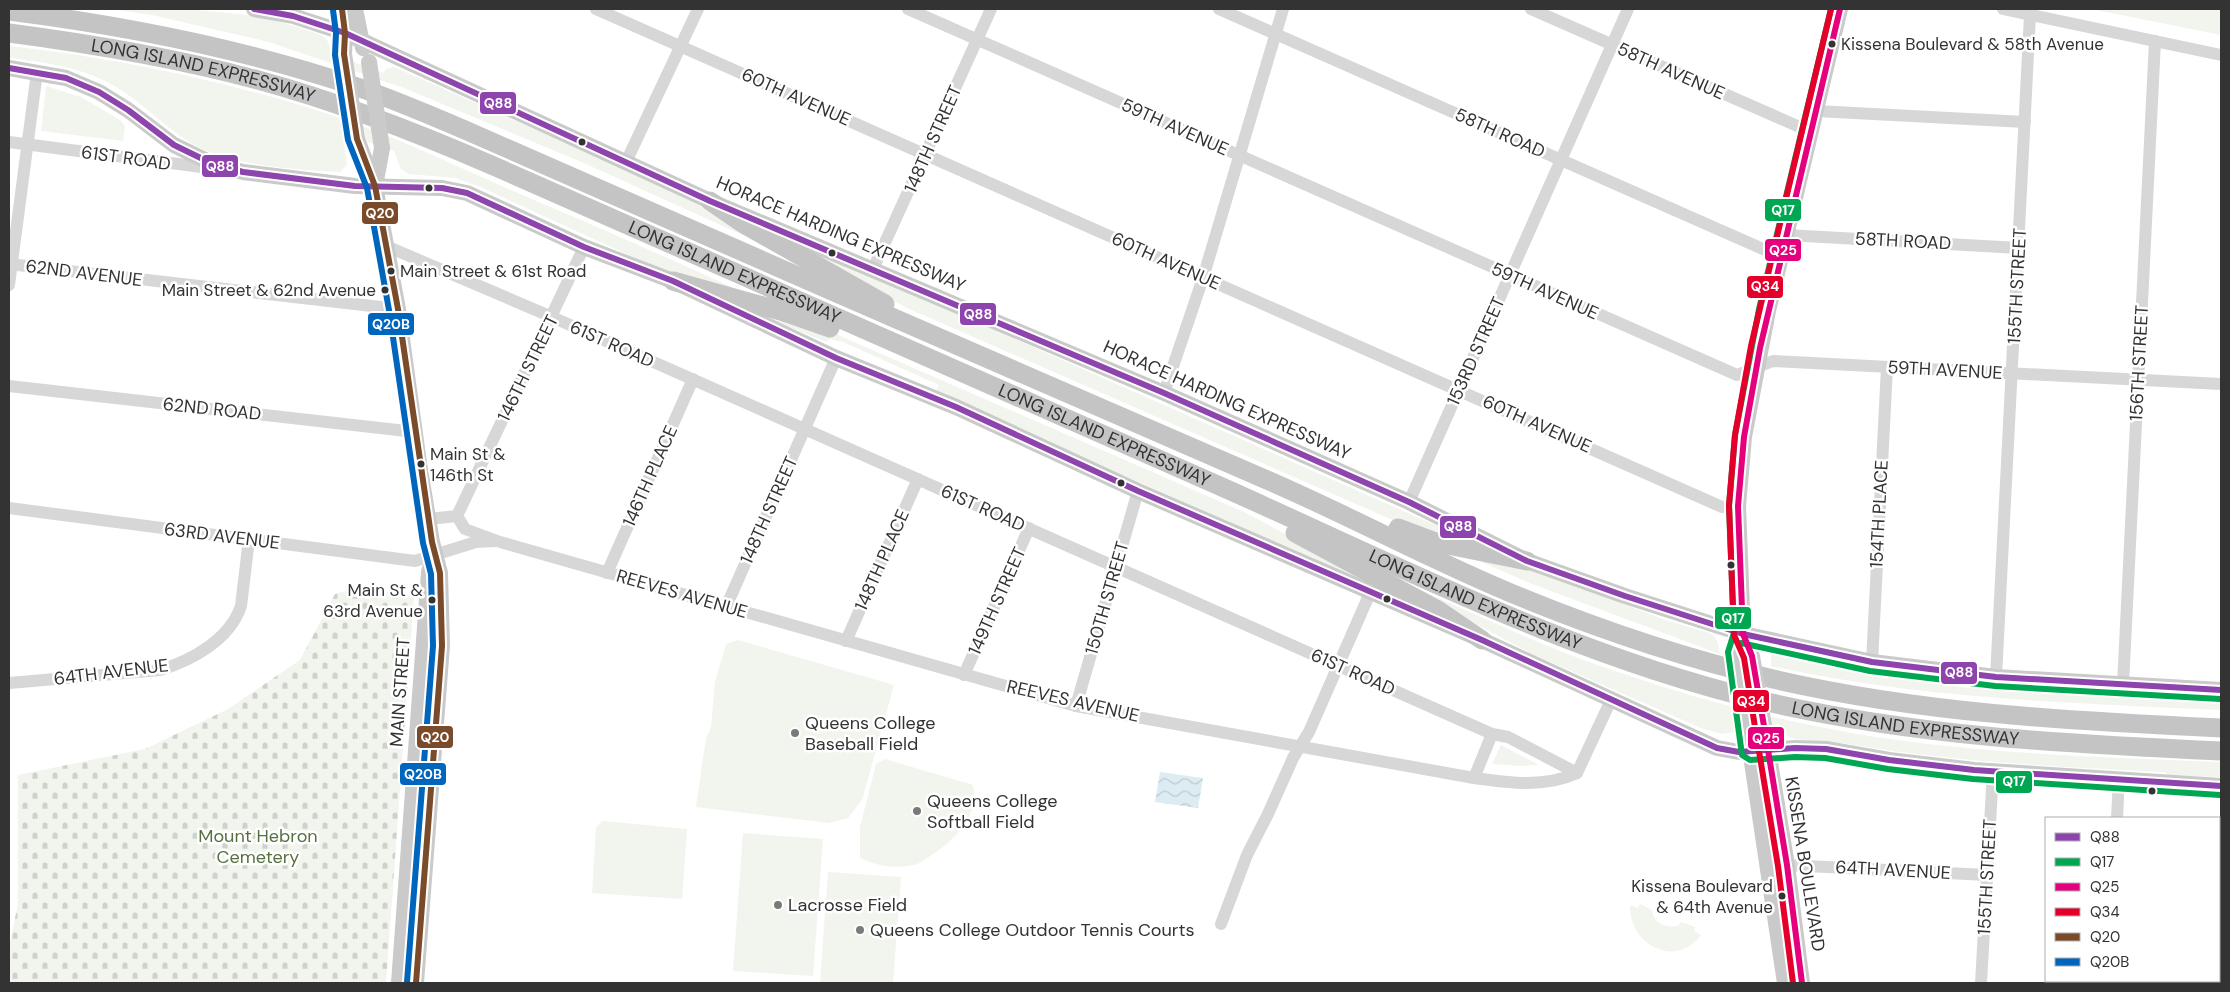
<svg xmlns="http://www.w3.org/2000/svg" width="2230" height="992" font-family="'DM Sans',sans-serif">
<style>
.green{fill:#f1f5ed}
.cemetery{fill:url(#cemetery-stones)}
.water{fill:url(#water-waves)}
.lines{fill:none;stroke-linecap:round;stroke-linejoin:round}
.minor{stroke:#d7d7d7;stroke-width:12}
.major{stroke:#cacaca;stroke-width:16}
.highway{stroke:#c4c4c4;stroke-width:19}
.major-bridge{stroke:#cacaca;stroke-width:16}
.bus-1-casing{stroke:#fff;stroke-width:10}
.bus-2-casing{stroke:#fff;stroke-width:10}
.bus-3-casing{stroke:#fff;stroke-width:10}
.bus-4-casing{stroke:#fff;stroke-width:10}
.bus-5-casing{stroke:#fff;stroke-width:10}
.bus-6-casing{stroke:#fff;stroke-width:10}
.bus-1{stroke:#8e44ad;stroke-width:6}
.bus-2{stroke:#00a651;stroke-width:6}
.bus-3{stroke:#e5007d;stroke-width:6}
.bus-4{stroke:#e4002b;stroke-width:6}
.bus-5{stroke:#7a4b2a;stroke-width:6}
.bus-6{stroke:#0065bd;stroke-width:6}
.bus-dot{fill:#333;stroke:#fff;stroke-width:2}
.poi-dot{fill:#7a7a7a;stroke:#fff;stroke-width:2}
.labels{text-anchor:middle;stroke-width:5;stroke-linejoin:round;paint-order:stroke}
.bus-label{font-size:17px;fill:#333;stroke:#fff;text-anchor:start}
.street-label{font-size:18px;fill:#333;stroke:#fff}
.poi-label{font-size:18px;fill:#333;stroke:#fff;text-anchor:start}
.park-label{font-size:18px;fill:#56703f;stroke:#fff}
.line-badge{stroke:#fff;stroke-width:2}
.badge-label{font-size:14px;text-anchor:middle;font-weight:bold;fill:#fff}
</style>
<defs>
<pattern id="cemetery-stones" width="16" height="16" patternUnits="userSpaceOnUse" patternTransform="scale(1.25)"><rect width="16" height="16" fill="#f1f5ed"/><path d="M2 7V4a2 2 0 0 1 4 0v3zM10 15v-3a2 2 0 0 1 4 0v3z" fill="#cfd2cc"/></pattern>
<pattern id="water-waves" width="16" height="10" patternUnits="userSpaceOnUse" patternTransform="scale(1.25)"><rect width="16" height="10" fill="#ddebf3"/><path d="M0 5q4-4 8 0t8 0" fill="none" stroke="#becad1"/></pattern>
</defs>
<rect width="100%" height="100%" fill="#fff"/>
<g class="green">
<path d="M111,9C171,9 249,8 306,30C311,32 319,33 324,37C329,41 330,48 331,54L384,73L386,69L394,67L690,198L780,252L586,164L404,88L269,42L152,15Z"/>
<path d="M2091,9H2221V35Z"/>
<path d="M9,46C117,58 227,81 331,115C390,134 447,162 504,187C588,223 672,259 755,298L670,274L478,186L455,178L408,174L401,169L394,151L343,134L347,165L340,172C299,170 252,167 212,153C174,139 147,104 111,84C80,67 44,62 9,58Z"/>
<path d="M46,86L81,97L120,120L125,126L123,141L41,131Z"/>
<path d="M784,237L1460,536L1458,540L1427,535L907,308L782,239Z"/>
<path d="M765,310L815,325L1244,512L1367,577L1365,582L935,392L939,385L843,342L830,339L826,342L768,318Z"/>
<path d="M1477,560L1529,567L1665,620L1709,633C1718,637 1718,644 1720,654L1532,584Z"/>
<path d="M1429,594C1490,621 1551,650 1615,671C1693,698 1775,720 1857,734C1977,754 2100,757 2221,762V777L2167,775L2166,772C2060,767 1953,762 1848,744C1832,741 1805,742 1791,738C1784,735 1783,730 1779,724L1722,734L1703,729L1530,653L1427,598Z"/>
<path d="M738,640L894,685L862,800L848,818L829,823L696,807L706,738L711,728L715,682L726,644Z"/>
<path d="M1775,652L1884,673L1984,685L2221,697V710C2070,703 1919,699 1771,666V655Z"/>
<path d="M1501,745L1539,765L1521,766L1492,764Z"/>
<path d="M885,759L973,785C980,816 954,841 930,856C925,860 919,864 913,865C894,869 877,866 860,858V827L876,764Z"/>
<path d="M603,821L687,829L682,899L592,893L596,827Z"/>
<path d="M743,833L823,839L813,976L733,971Z"/>
<path d="M828,872L901,877L893,983H820Z"/>
<path d="M1640,904L1652,910C1654,924 1665,928 1678,926L1681,922L1695,927L1694,931L1701,935C1675,970 1629,944 1630,905L1638,908Z"/>
</g>
<path class="cemetery" d="M360,587L414,596L386,983H9V948L18,903V775L145,749L228,709L300,660L335,594Z"/>
<path class="water" d="M1160,772L1203,778L1198,808L1155,802Z"/>
<g class="lines">
<g class="minor">
<path d="M596,9L1722,507L1738,506"/>
<path d="M908,9L1737,375L1773,361L2221,384"/>
<path d="M1219,9L1781,257"/>
<path d="M1531,9L1811,132"/>
<path d="M2003,9L2221,55"/>
<path d="M1816,111L2025,122"/>
<path d="M9,142L217,169"/>
<path d="M626,162L698,9"/>
<path d="M1787,235L2019,248"/>
<path d="M386,246L552,317L1492,734L1508,737L1577,773"/>
<path d="M9,264L398,309"/>
<path d="M873,269L991,9"/>
<path d="M9,285L37,72"/>
<path d="M9,386L415,432"/>
<path d="M1164,393L1203,278L1283,9"/>
<path d="M1409,502L1628,9"/>
<path d="M9,508L415,561L476,542L495,541"/>
<path d="M457,516L465,529L500,542L1076,706L1474,778C1510,783 1544,788 1577,773L1611,700"/>
<path d="M457,516L584,247"/>
<path d="M429,519L457,516"/>
<path d="M607,573L693,379"/>
<path d="M726,607L836,358"/>
<path d="M846,641L918,479"/>
<path d="M1872,662L1887,367"/>
<path d="M964,675L1029,528"/>
<path d="M1996,677L2030,15"/>
<path d="M9,683L160,670C193,660 230,639 241,606L249,539"/>
<path d="M2123,685L2155,41"/>
<path d="M1076,706L1138,491"/>
<path d="M1474,778L1492,734"/>
<path d="M2117,818L2119,779"/>
<path d="M1769,866L1787,865L1987,875"/>
<path d="M1221,924L1247,855L1268,814L1293,758L1309,732L1370,593"/>
<path d="M1981,983L1993,771"/>
<path d="M2108,983V981"/>
</g>
<g class="major">
<path d="M254,9L293,16L345,33L710,201L1164,393L1409,502L1527,561L1625,596L1743,634L1872,662L1996,677L2221,690"/>
<path d="M342,9L345,33L344,54"/>
<path d="M355,9L363,48"/>
<path d="M9,68L66,78L99,92L128,110L174,145L213,164L243,172L355,186L442,188L467,193L584,247L673,281L836,358L956,407L1138,491L1482,640L1717,748L1739,752L1795,748L1826,749L1889,760L1974,770L2221,786"/>
<path d="M357,139L375,186L398,309L419,463L432,542L440,573L442,646L416,983"/>
<path d="M375,186L382,148"/>
<path d="M1746,642L1743,634L1738,506L1744,437L1768,311L1840,9"/>
<path d="M1764,726L1787,865L1802,983"/>
<path d="M1747,729L1785,983"/>
<path d="M399,983L429,572L435,555"/>
</g>
<g class="highway">
<path d="M9,11C128,26 245,49 360,88C395,100 430,115 465,130C732,248 999,364 1267,480C1353,517 1436,563 1523,598C1604,631 1688,659 1773,679C1920,713 2071,721 2221,728"/>
<path id="s1" d="M9,33C93,44 176,58 258,80C340,102 418,133 496,167C741,275 986,383 1231,491C1405,569 1576,657 1763,701C1913,736 2068,744 2221,751"/>
<path d="M710,201L742,223L885,304"/>
<path d="M673,281L781,311L830,328"/>
<path d="M1398,528L1438,543L1527,561"/>
<path d="M1295,533L1438,610L1482,640"/>
</g>
<g class="major-bridge">
<path d="M344,54L357,139"/>
<path d="M369,62L382,148"/>
<path d="M1737,652L1747,729"/>
<path d="M1752,656L1764,726"/>
</g>
<g class="bus-1-casing">
<g id="bus-1">
<path d="M254,9L293,16L345,33L710,201L1164,393L1409,502L1527,561L1625,596L1743,634L1872,662L1996,677L2221,690"/>
<path d="M9,68L66,78L99,92L128,110L174,145L213,164L243,172L355,186L442,188L467,193L584,247L673,281L836,358L956,407L1138,491L1482,640L1717,748L1739,752L1795,748L1826,749L1889,760L1974,770L2221,786"/>
</g>
</g>
<g class="bus-2-casing">
<g id="bus-2">
<path d="M1831,9L1759,309L1735,435L1729,506L1734,633L1728,652L1742,755L1750,760L1795,757L1825,758L1888,769L1973,779L2220,795"/>
<path d="M1741,643L1870,671L1995,686L2220,699"/>
</g>
</g>
<g class="bus-3-casing">
<path id="bus-3" d="M1802,983L1787,865L1764,726L1752,656L1743,634L1738,506L1744,437L1760,348L1840,9"/>
</g>
<g class="bus-4-casing">
<path id="bus-4" d="M1793,983L1778,866L1755,727L1744,658L1734,635L1729,505L1735,435L1751,346L1831,9"/>
</g>
<g class="bus-5-casing">
<path id="bus-5" d="M342,9L345,33L344,54L357,139L375,186L398,309L432,542L440,573L442,646L416,983"/>
</g>
<g class="bus-6-casing">
<path id="bus-6" d="M333,10L336,33L335,55L348,140L367,188L389,310L423,543L431,574L433,646L407,982"/>
</g>
<use href="#bus-1" class="bus-1"/>
<use href="#bus-2" class="bus-2"/>
<use href="#bus-3" class="bus-3"/>
<use href="#bus-4" class="bus-4"/>
<use href="#bus-5" class="bus-5"/>
<use href="#bus-6" class="bus-6"/>
</g>
<g class="bus-dot">
<circle cx="1832" cy="44" r="4.5"/>
<circle cx="582" cy="142" r="4.5"/>
<circle cx="429" cy="188" r="4.5"/>
<circle cx="832" cy="253" r="4.5"/>
<circle cx="391" cy="271" r="4.5"/>
<circle cx="385" cy="290" r="4.5"/>
<circle cx="421" cy="464" r="4.5"/>
<circle cx="1121" cy="483" r="4.5"/>
<circle cx="1731" cy="565" r="4.5"/>
<circle cx="1387" cy="599" r="4.5"/>
<circle cx="432" cy="600" r="4.5"/>
<circle cx="2152" cy="791" r="4.5"/>
<circle cx="1782" cy="896" r="4.5"/>
</g>
<g class="poi-dot">
<circle cx="795" cy="733" r="5"/>
<circle cx="917" cy="811" r="5"/>
<circle cx="778" cy="905" r="5"/>
<circle cx="860" cy="930" r="5"/>
</g>
<g class="labels">
<g class="bus-label">
<text x="1841" y="50">Kissena Boulevard &amp; 58th Avenue</text>
<text x="400" y="277">Main Street &amp; 61st Road</text>
<text x="376" y="296" text-anchor="end">Main Street &amp; 62nd Avenue</text>
<text x="430" y="460">Main St &amp;<tspan x="430" dy="21">146th St</tspan></text>
<text x="423" y="596" text-anchor="end">Main St &amp;<tspan x="423" dy="21">63rd Avenue</tspan></text>
<text x="1773" y="892" text-anchor="end">Kissena Boulevard<tspan x="1773" dy="21">&amp; 64th Avenue</tspan></text>
</g>
<g class="street-label">
<text dy="6" stroke="none"><textPath href="#s1" startOffset="198">LONG ISLAND EXPRESSWAY</textPath></text>
<text transform="translate(1671 71) rotate(24)" y="6">58TH AVENUE</text>
<text transform="translate(796 97) rotate(24)" y="6">60TH AVENUE</text>
<text transform="translate(1175 127) rotate(24)" y="6">59TH AVENUE</text>
<text transform="translate(1500 133) rotate(24)" y="6">58TH ROAD</text>
<text transform="translate(933 139) rotate(-66)" y="6">148TH STREET</text>
<text transform="translate(126 158) rotate(8)" y="6">61ST ROAD</text>
<text transform="translate(841 234) rotate(23)" y="6">HORACE HARDING EXPRESSWAY</text>
<text transform="translate(1903 241) rotate(3)" y="6">58TH ROAD</text>
<text transform="translate(1166 261) rotate(24)" y="6">60TH AVENUE</text>
<text dy="6" stroke="none"><textPath href="#s1" startOffset="768">LONG ISLAND EXPRESSWAY</textPath></text>
<text transform="translate(84 273) rotate(7)" y="6">62ND AVENUE</text>
<text transform="translate(2017 286) rotate(-87)" y="6">155TH STREET</text>
<text transform="translate(1545 291) rotate(24)" y="6">59TH AVENUE</text>
<text transform="translate(612 344) rotate(24)" y="6">61ST ROAD</text>
<text transform="translate(1476 351) rotate(-66)" y="6">153RD STREET</text>
<text transform="translate(2139 363) rotate(-87)" y="6">156TH STREET</text>
<text transform="translate(528 368) rotate(-64)" y="6">146TH STREET</text>
<text transform="translate(1945 370) rotate(3)" y="6">59TH AVENUE</text>
<text transform="translate(1227 400) rotate(24)" y="6">HORACE HARDING EXPRESSWAY</text>
<text transform="translate(212 409) rotate(6)" y="6">62ND ROAD</text>
<text transform="translate(1537 424) rotate(24)" y="6">60TH AVENUE</text>
<text dy="6" stroke="none"><textPath href="#s1" startOffset="1172">LONG ISLAND EXPRESSWAY</textPath></text>
<text transform="translate(650 476) rotate(-66)" y="6">146TH PLACE</text>
<text transform="translate(983 508) rotate(24)" y="6">61ST ROAD</text>
<text transform="translate(769 510) rotate(-66)" y="6">148TH STREET</text>
<text transform="translate(1879 514) rotate(-87)" y="6">154TH PLACE</text>
<text transform="translate(222 536) rotate(7)" y="6">63RD AVENUE</text>
<text transform="translate(882 560) rotate(-66)" y="6">148TH PLACE</text>
<text transform="translate(682 594) rotate(16)" y="6">REEVES AVENUE</text>
<text transform="translate(1107 598) rotate(-74)" y="6">150TH STREET</text>
<text dy="6" stroke="none"><textPath href="#s1" startOffset="1578">LONG ISLAND EXPRESSWAY</textPath></text>
<text transform="translate(997 601) rotate(-66)" y="6">149TH STREET</text>
<text transform="translate(111 672) rotate(-7)" y="6">64TH AVENUE</text>
<text transform="translate(1353 672) rotate(24)" y="6">61ST ROAD</text>
<text transform="translate(400 692) rotate(-86)" y="6">MAIN STREET</text>
<text transform="translate(1073 701) rotate(13)" y="6">REEVES AVENUE</text>
<text dy="6" stroke="none"><textPath href="#s1" startOffset="2028">LONG ISLAND EXPRESSWAY</textPath></text>
<text transform="translate(1805 864) rotate(81)" y="6">KISSENA BOULEVARD</text>
<text transform="translate(1893 870) rotate(3)" y="6">64TH AVENUE</text>
<text transform="translate(1987 877) rotate(-87)" y="6">155TH STREET</text>
</g>
<g class="poi-label">
<text x="805" y="729">Queens College<tspan x="805" dy="21">Baseball Field</tspan></text>
<text x="927" y="807">Queens College<tspan x="927" dy="21">Softball Field</tspan></text>
<text x="788" y="911">Lacrosse Field</text>
<text x="870" y="936">Queens College Outdoor Tennis Courts</text>
</g>
<g class="park-label">
<text x="258" y="842">Mount Hebron<tspan x="258" dy="21">Cemetery</tspan></text>
</g>
</g>
<g class="line-badge">
<rect x="479" y="91" width="38" height="24" rx="5" fill="#8e44ad"/>
<rect x="201" y="154" width="38" height="24" rx="5" fill="#8e44ad"/>
<rect x="1764" y="198" width="38" height="24" rx="5" fill="#00a651"/>
<rect x="361" y="201" width="38" height="24" rx="5" fill="#7a4b2a"/>
<rect x="1764" y="238" width="38" height="24" rx="5" fill="#e5007d"/>
<rect x="1746" y="275" width="38" height="24" rx="5" fill="#e4002b"/>
<rect x="959" y="302" width="38" height="24" rx="5" fill="#8e44ad"/>
<rect x="367" y="312" width="48" height="24" rx="5" fill="#0065bd"/>
<rect x="1439" y="515" width="38" height="24" rx="5" fill="#8e44ad"/>
<rect x="1714" y="606" width="38" height="24" rx="5" fill="#00a651"/>
<rect x="1940" y="661" width="38" height="24" rx="5" fill="#8e44ad"/>
<rect x="1732" y="689" width="38" height="24" rx="5" fill="#e4002b"/>
<rect x="416" y="725" width="38" height="24" rx="5" fill="#7a4b2a"/>
<rect x="1747" y="726" width="38" height="24" rx="5" fill="#e5007d"/>
<rect x="399" y="762" width="48" height="24" rx="5" fill="#0065bd"/>
<rect x="1995" y="770" width="38" height="24" rx="5" fill="#00a651"/>
</g>
<g class="badge-label">
<text x="498" y="108">Q88</text>
<text x="220" y="171">Q88</text>
<text x="1783" y="215">Q17</text>
<text x="380" y="218">Q20</text>
<text x="1783" y="255">Q25</text>
<text x="1765" y="291">Q34</text>
<text x="978" y="319">Q88</text>
<text x="391" y="329">Q20B</text>
<text x="1458" y="531">Q88</text>
<text x="1733" y="623">Q17</text>
<text x="1959" y="677">Q88</text>
<text x="1751" y="706">Q34</text>
<text x="435" y="742">Q20</text>
<text x="1766" y="743">Q25</text>
<text x="423" y="779">Q20B</text>
<text x="2014" y="786">Q17</text>
</g>
<rect width="2230" height="992" fill="none" stroke="#333333" stroke-width="20"/>
<rect x="2045" y="817" width="175" height="165" fill="#ffffff" stroke="#adadad"/>
<rect x="2055" y="833" width="25" height="8" fill="#8e44ad" stroke="#adadad"/>
<text x="2090" y="842" font-size="15" fill="#333333">Q88</text>
<rect x="2055" y="858" width="25" height="8" fill="#00a651" stroke="#adadad"/>
<text x="2090" y="867" font-size="15" fill="#333333">Q17</text>
<rect x="2055" y="883" width="25" height="8" fill="#e5007d" stroke="#adadad"/>
<text x="2090" y="892" font-size="15" fill="#333333">Q25</text>
<rect x="2055" y="908" width="25" height="8" fill="#e4002b" stroke="#adadad"/>
<text x="2090" y="917" font-size="15" fill="#333333">Q34</text>
<rect x="2055" y="933" width="25" height="8" fill="#7a4b2a" stroke="#adadad"/>
<text x="2090" y="942" font-size="15" fill="#333333">Q20</text>
<rect x="2055" y="958" width="25" height="8" fill="#0065bd" stroke="#adadad"/>
<text x="2090" y="967" font-size="15" fill="#333333">Q20B</text>
</svg>
